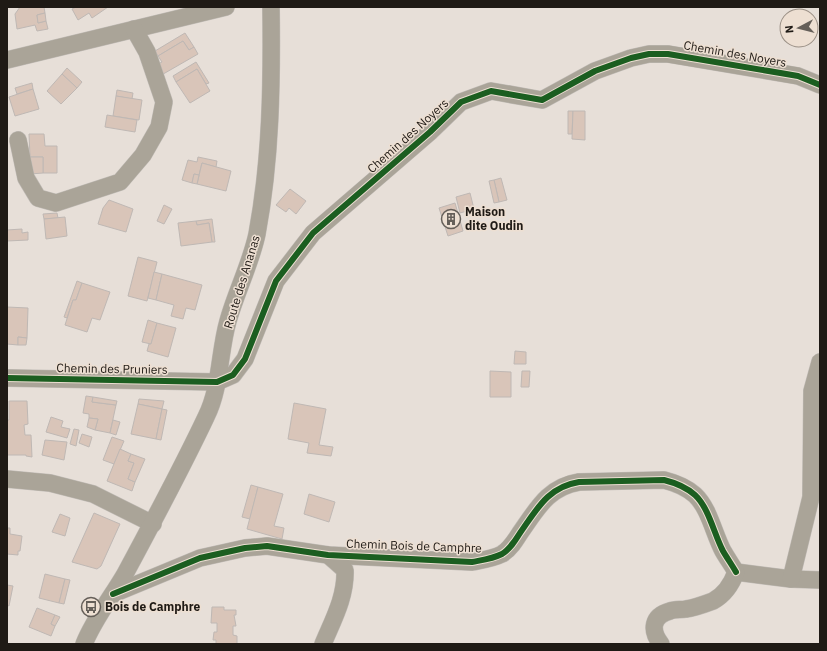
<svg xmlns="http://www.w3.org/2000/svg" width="827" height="651" font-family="'IBM Plex Sans',sans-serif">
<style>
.building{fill:#d9c5b9;stroke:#bfb8b4}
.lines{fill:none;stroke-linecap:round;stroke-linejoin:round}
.minor-casing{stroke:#c1bcb7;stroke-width:18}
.minor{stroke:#aaa498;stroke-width:17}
.cycleway-casing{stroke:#eddfd2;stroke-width:8}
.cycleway{stroke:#1b5e20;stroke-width:6}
.labels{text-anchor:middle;stroke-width:3;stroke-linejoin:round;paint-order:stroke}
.street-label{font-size:12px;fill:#1f1a15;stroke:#eddfd2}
.poi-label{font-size:12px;font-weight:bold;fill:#1f1a15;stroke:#eddfd2;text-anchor:start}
</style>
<rect width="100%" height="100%" fill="#e7dfd8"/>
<g class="building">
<path d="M20,7H44L45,13L37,15L38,23L46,21L48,29L37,31L35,25L17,29L15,14Z"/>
<path d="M76,7H108L92,18L89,13L78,20L72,9Z"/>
<path d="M45,13L46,21L38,23L37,15Z"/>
<path d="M185,33L194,47L189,50L183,41L158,56L155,51Z"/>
<path d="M183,41L189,50L194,47L198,54L158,77L152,67L162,62L158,56Z"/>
<path d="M196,62L209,83L206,84L197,69L176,82L173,76Z"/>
<path d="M67,68L82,82L77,88L62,74Z"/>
<path d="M197,69L210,91L190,103L176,82Z"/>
<path d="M62,74L77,88L61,104L47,91Z"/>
<path d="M32,83L33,89L17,94L15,88Z"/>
<path d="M33,89L39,109L15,116L9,97Z"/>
<path d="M117,90L133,93L132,99L116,96Z"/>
<path d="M116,96L142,100L139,120L113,116Z"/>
<path d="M568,111H573L572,134H568Z"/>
<path d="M573,111H585V140L572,139Z"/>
<path d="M107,115L137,120L135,132L105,127Z"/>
<path d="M29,134H44L45,146H57V173H43V157H30Z"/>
<path d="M30,157H43V173L30,174Z"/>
<path d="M198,157L217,161L216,167L202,163L199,175L194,174L192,183L182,180L188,160L197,162Z"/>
<path d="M202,163L231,171L226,191L197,184Z"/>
<path d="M194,174L199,175L197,184L192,183Z"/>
<path d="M501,178L507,200L499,202L494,180Z"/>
<path d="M494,180L499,202L494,203L489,181Z"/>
<path d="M290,189L306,201L296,214L289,208L286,212L276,205Z"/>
<path d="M470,193L474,209L460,213L456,197Z"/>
<path d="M109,200L133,209L126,232L98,224L103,208Z"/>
<path d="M455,203L463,231L448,236L439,208Z"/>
<path d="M164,205L172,209L164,224L157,221Z"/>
<path d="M57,213L58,218L44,219L43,214Z"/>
<path d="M65,217L67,236L46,239L44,219Z"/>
<path d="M212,219L215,242H212L209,223L197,225L196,221Z"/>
<path d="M196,221L197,225L209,223L212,242L181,246L178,223Z"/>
<path d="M22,229V233L28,232V240L7,241V230Z"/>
<path d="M138,257L157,262L147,301L128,296Z"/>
<path d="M154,272L162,274L156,300L148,298Z"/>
<path d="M162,274L202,285L195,310L186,308L183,319L171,316L174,305L156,300Z"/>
<path d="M77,281L82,283L76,300H73L67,318L64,317Z"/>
<path d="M82,283L110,292L100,320L92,318L87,332L65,325L73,300H76Z"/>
<path d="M7,307L28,308L27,338L18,337V345L7,344Z"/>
<path d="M148,320L157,323L151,344L142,342Z"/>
<path d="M157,323L176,328L168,357L147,351L149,344H151Z"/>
<path d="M18,337L27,338L26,345H18Z"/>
<path d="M515,351L526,352V364H514Z"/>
<path d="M490,371L511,372V397H490Z"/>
<path d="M522,371H530L529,387H521Z"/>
<path d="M86,396L93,397L92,402L116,405L110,433L95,430L98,419L89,418V414L83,413Z"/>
<path d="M93,397L117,401L116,405L92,402Z"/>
<path d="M139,399L164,401L162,409L138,404Z"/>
<path d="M9,401H27L28,424L24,425L25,435H31L32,457L26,456V455H7V420H9Z"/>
<path d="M294,403L326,409L319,445L333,447L331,456L307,453L309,443L288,439Z"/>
<path d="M138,404L162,409L156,439L131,434Z"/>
<path d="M162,409L167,410L161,440L156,439Z"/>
<path d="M51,417L63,421L61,427L70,429L67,438L46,432Z"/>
<path d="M89,418L98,419L95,430L87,427Z"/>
<path d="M113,420L120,422L116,435L110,433Z"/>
<path d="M74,429L79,430L76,446L70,444Z"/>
<path d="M82,434L92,437L89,447L79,443Z"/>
<path d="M112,437L124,441L114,464L103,460Z"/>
<path d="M45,440L67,442L64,460L42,455Z"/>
<path d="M120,449L131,454L128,461L134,463L128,479L135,482L132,491L107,481Z"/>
<path d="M131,454L145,459L135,482L128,479L134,463L128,461Z"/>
<path d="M251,485L258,487L250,519L242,517Z"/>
<path d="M258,487L283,494L274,526L284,528L282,539L247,529Z"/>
<path d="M309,494L335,502L329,522L304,514Z"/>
<path d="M94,513L120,524L101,566L97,569L72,562Z"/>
<path d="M60,514L70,518L65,536L52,532Z"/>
<path d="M7,528H10V534L22,536L20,551H18V555L7,554Z"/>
<path d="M45,574L65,579L59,603L39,598Z"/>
<path d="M65,579L70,580L64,604L59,603Z"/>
<path d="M7,585L13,586L9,606L7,605Z"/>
<path d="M212,607H224V610H236V615H234L236,626H233V635L237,636V644H216V640H213L214,632H217V623H211Z"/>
<path d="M37,608L55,615L51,624L55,626L51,636L29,627Z"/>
<path d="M55,615L60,617L55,626L51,624Z"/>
</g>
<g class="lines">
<g class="minor-casing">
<g id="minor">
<path d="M7,60L226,7"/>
<path d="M18,140L26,178L38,198L56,203L120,182L143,155L159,127L164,102L147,52L134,29"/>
<path d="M7,378L217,382L233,375L245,359L276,281L313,233L430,132L461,102L491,91L542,100L595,71L631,58L649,54H668L798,76L820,85"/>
<path d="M7,479L50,483L93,494L153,524"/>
<path d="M736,572L791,579L820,580"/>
<path d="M791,579L811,497L812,391L820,362"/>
<path d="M113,594L200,558L245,548L267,546L328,555L472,562C482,560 492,559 502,554C510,549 515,541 520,533C537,509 548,487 579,482L664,480C676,483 686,487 695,495C709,508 714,534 723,551C727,558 732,565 736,572"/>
<path d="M84,644C94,619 111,598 125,574C153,522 181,470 206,417C221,387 219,352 228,321C236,292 251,263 257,234C271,159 272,83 271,7"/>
<path d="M323,644C333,620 346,597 345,570L328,555"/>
<path d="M661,644C650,630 652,616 670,611C675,609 681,610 686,609C694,608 705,604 713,601C724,595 732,583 736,572"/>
</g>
</g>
<use href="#minor" class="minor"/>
<g class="cycleway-casing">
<g id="cycleway">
<path d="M7,378L217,382L233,375L245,359L276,281L313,233L430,132L461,102L491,91L542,100L595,71L631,58L649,54H668L798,76L820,85"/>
<path d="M113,594L200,558L245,548L267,546L328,555L472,562C482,560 492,559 502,554C510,549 515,541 520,533C537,509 548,487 579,482L664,480C676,483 686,487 695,495C709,508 714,534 723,551C727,558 732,565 736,572"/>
</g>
</g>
<use href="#cycleway" class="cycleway"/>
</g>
<defs>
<g id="building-ring" transform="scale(1)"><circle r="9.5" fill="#eddfd2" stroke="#655f59" stroke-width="1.5"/><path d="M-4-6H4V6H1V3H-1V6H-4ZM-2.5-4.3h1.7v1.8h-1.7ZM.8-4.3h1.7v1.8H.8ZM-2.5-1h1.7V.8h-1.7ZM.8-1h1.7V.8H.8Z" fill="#655f59"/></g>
<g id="bus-ring" transform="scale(1)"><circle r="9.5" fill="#eddfd2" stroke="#655f59" stroke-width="1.5"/><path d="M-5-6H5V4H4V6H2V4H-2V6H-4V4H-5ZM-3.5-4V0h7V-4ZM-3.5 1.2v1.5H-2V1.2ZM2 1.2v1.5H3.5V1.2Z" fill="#655f59"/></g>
</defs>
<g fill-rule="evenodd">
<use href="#building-ring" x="451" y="219"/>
<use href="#bus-ring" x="91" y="607"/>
</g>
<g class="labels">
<g class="street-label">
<text transform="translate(735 54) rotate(10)" y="4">Chemin des Noyers</text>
<text transform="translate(408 136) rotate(-42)" y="4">Chemin des Noyers</text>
<text transform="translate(242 282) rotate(-73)" y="4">Route des Ananas</text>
<text transform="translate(112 369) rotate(1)" y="4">Chemin des Pruniers</text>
<text transform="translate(414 546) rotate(2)" y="4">Chemin Bois de Camphre</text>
</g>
<g class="poi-label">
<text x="465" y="216">Maison<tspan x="465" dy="14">dite Oudin</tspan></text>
<text x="105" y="611">Bois de Camphre</text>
</g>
</g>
<rect width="827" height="651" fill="none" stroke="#1f1a15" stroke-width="16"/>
<g transform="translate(799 28) rotate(263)"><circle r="19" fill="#eddfd2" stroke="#9b9086"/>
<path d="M0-3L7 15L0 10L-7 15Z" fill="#655f59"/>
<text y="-6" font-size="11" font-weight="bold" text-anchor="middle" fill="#1f1a15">N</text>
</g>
</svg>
